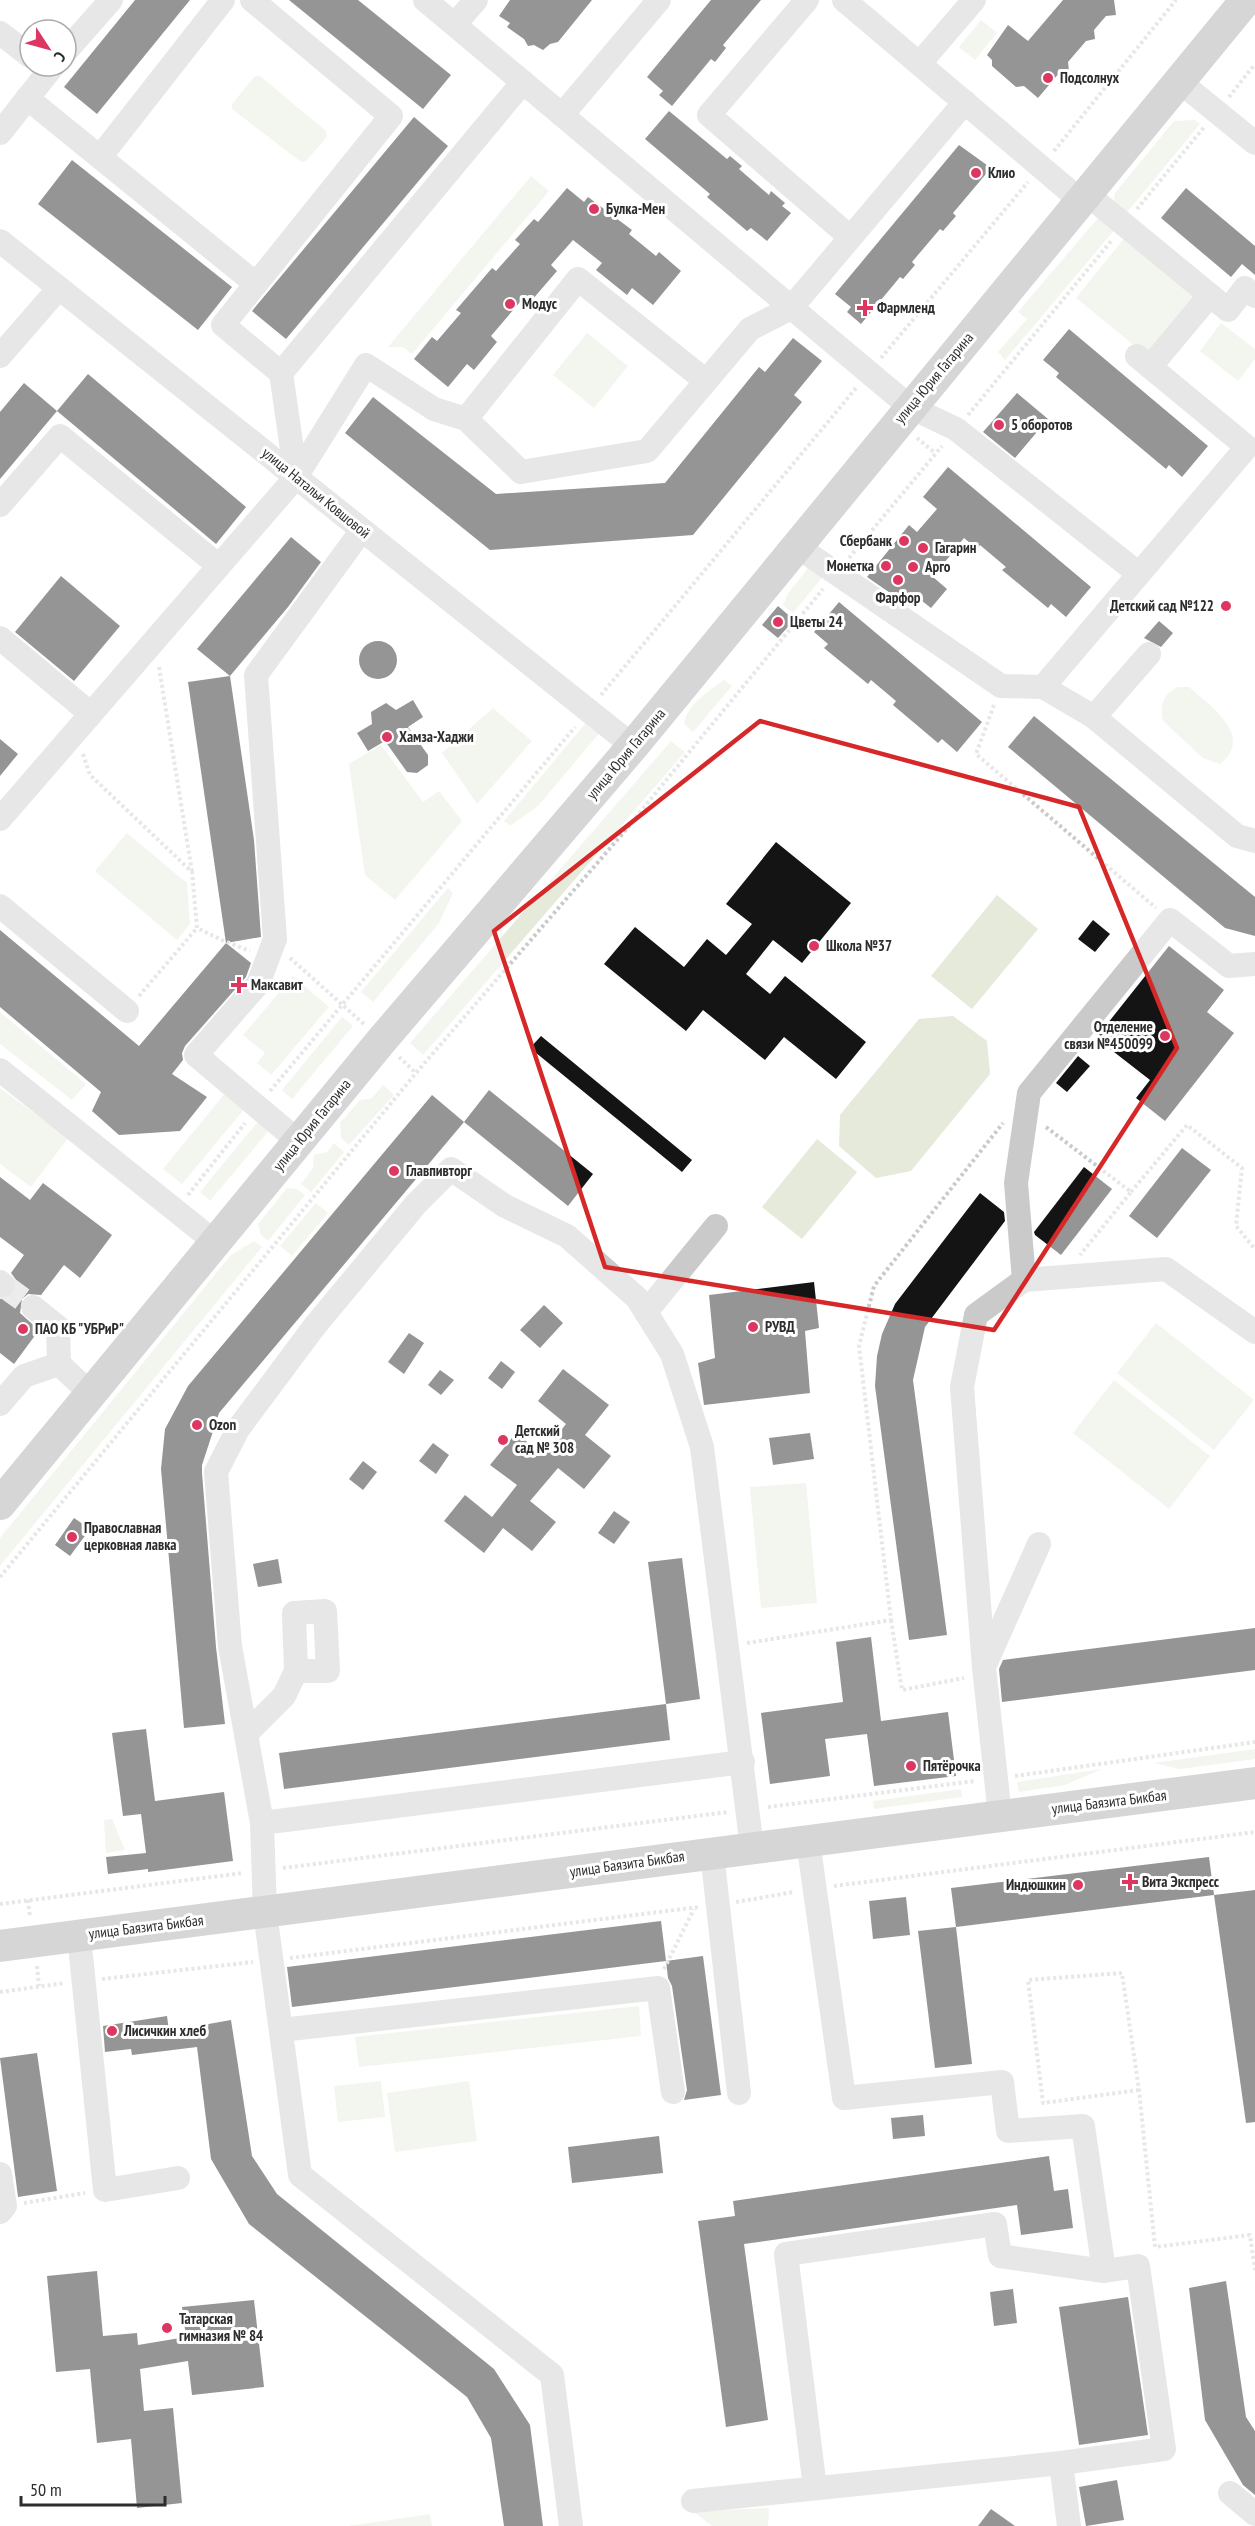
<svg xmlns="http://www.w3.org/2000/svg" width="1255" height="2526" font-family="'PT Sans Narrow',sans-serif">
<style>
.green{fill:#e5eada}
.building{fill:#141414}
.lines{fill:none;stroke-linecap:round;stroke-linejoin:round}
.minor-tunnel{stroke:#d5d5d5;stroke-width:24;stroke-dasharray:24 12;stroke-linecap:butt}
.path{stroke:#cacaca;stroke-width:4;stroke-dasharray:3 3;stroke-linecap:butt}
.minor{stroke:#cacaca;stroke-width:24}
.major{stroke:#a5a5a5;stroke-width:32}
.marked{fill:none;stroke:#d62828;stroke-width:4.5;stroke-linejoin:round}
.poi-dot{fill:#dc3661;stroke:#fff;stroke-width:2}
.labels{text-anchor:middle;stroke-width:6;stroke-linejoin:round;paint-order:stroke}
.poi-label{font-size:15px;font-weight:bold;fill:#2d2d2d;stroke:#fff;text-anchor:start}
.street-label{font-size:15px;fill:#2d2d2d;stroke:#fff}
</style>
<rect width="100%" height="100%" fill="#fff"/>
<g class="green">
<path d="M981,20L997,33L975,60L959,47Z"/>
<path d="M255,76H260L326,131L327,137L306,161L301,162L232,109V104Z"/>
<path d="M1195,120L1200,124L1124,216L1114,200L1115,193L1174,121Z"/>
<path d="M531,176L549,191L412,354L403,347H388Z"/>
<path d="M1097,219L1109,220L1116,228L1005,360L998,352L1027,319L1018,312Z"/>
<path d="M1126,236L1196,294L1146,355L1076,298Z"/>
<path d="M1221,323L1255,349V359L1238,381L1200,351Z"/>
<path d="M587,333L628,366L594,408L553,375Z"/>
<path d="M813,562L826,573L793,613L783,605L789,592Z"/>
<path d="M724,680L732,686L693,732L684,724C688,703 708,692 724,680Z"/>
<path d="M1178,687H1189C1211,706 1255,737 1220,764L1203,758L1163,721C1160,705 1162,695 1178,687Z"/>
<path d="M493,708L532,741L477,804L442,753Z"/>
<path d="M589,719L602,730L538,806L510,826L504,821Z"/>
<path d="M671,741L685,752L423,1055L410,1043Z"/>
<path d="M381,745L423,802L439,791L462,821L395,900L365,875L349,764Z"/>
<path d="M127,833L187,883L190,924L177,940L95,871Z"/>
<path d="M448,888L453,893L439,923L373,1002L361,992Z"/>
<path d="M997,895L1038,929L972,1009L931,976Z"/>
<path d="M293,976L329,1007L271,1075L257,1063L265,1053L243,1035Z"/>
<path d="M0,1012L86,1084L72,1100L0,1044Z"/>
<path d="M953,1016L987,1041L990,1074L911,1171L876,1178L839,1146L840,1115L919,1019Z"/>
<path d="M342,1017L353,1026L292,1099L282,1090Z"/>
<path d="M383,1085L394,1095L349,1145L341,1138L340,1123L360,1100L371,1099Z"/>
<path d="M0,1088L68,1138L31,1187L0,1164Z"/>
<path d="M226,1092L245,1108L182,1184L163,1169Z"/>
<path d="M260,1119L271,1128L210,1201L200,1192Z"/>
<path d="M817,1139L857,1172L802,1239L762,1207Z"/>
<path d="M334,1143L344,1152L311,1192L301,1184L313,1168L314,1155L327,1152Z"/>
<path d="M287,1188L297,1189L305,1195L268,1241L261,1235L258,1224Z"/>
<path d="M316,1203L328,1213L292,1256L280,1246Z"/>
<path d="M254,1241L262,1247L0,1566V1538L231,1255Z"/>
<path d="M1156,1323L1254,1400L1214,1450L1117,1373Z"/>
<path d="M1114,1380L1210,1456L1169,1509L1073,1433Z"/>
<path d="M806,1483L817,1603L761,1608L750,1487Z"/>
<path d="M1255,1749V1759L1180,1769L1154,1763Z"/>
<path d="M1102,1769L1065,1785L1019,1792L1017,1782Z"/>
<path d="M961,1789L962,1797L874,1809L873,1801Z"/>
<path d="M112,1819L125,1850L106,1853L104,1820Z"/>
<path d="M639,2006L641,2036L359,2067L355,2037Z"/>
<path d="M381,2081L385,2117L338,2122L334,2086Z"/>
<path d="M469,2081L477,2141L395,2152L387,2093Z"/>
<path d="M769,2508L768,2526H712L693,2511Z"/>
<path d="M430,2514L432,2526H348Z"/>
</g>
<g class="building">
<path d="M135,0H190L97,114L64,87Z"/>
<path d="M289,0H358L451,75L423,109Z"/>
<path d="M510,0H592L558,42L550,44L543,50L534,45L528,46L524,39L507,27L510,23L499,16Z"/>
<path d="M711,0H761L723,45L726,48L715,62L711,59L672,106L659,95L663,91L647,77Z"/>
<path d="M1063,0H1114L1116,15L1106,16L1094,30L1095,39L1086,41L1068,62L1069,71L1060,72L1038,98L1024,86L1016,87L992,66V60L987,55L1008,25L1028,41Z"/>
<path d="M669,111L727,159L730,156L742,166L739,169L769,195L771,191L785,203L782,206L791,213L767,241L751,228L747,231L707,197L710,194L645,139Z"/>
<path d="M414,117L448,146L286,339L252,311Z"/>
<path d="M959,145L991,168L953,213L956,216L943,231L940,229L912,262L915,265L903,279L900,277L861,324L847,312L851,307L835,294Z"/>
<path d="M72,160L232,287L198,330L38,204Z"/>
<path d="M567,188L584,202L588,197L632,230L629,234L656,256L659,252L681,271L653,305L632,288L627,295L596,270L602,263L573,240L551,265L557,271L532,300L526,295L491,336L497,342L474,370L467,364L448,387L414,359L432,337L437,341L461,313L456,310L492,268L496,271L520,244L515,240L534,219L538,222Z"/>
<path d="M1186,188L1255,246V275L1242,264L1231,277L1161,218Z"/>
<path d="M1069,329L1208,446L1182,477L1169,465L1166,469L1056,377L1059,373L1043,360Z"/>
<path d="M793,338L822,361L794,395L802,402L693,535L490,550L345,433L373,397L496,494L665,483L759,367L765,372Z"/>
<path d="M88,374L246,507L216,544L57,411Z"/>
<path d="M24,383L57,411L0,479V412Z"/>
<path d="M1017,393L1048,419L1015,458L983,432Z"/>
<path d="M948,467L1091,587L1066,617L1051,604L1048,608L1002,570L1006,567L980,545L977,549L964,538L933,577L947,589L931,608L917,597L909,606L867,577L909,525L917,532L937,509L923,497Z"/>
<path d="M291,537L321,562L288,607L230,676L197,649Z"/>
<path d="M61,576L120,626L74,681L15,632Z"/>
<path d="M839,602L982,722L957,752L942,739L938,743L893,705L896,701L871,680L868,684L824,648L828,644L814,632Z"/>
<path d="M778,606L794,620L778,638L762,625Z"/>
<path d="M1159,621L1173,633L1161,647L1144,638Z"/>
<circle cx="378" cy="660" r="19"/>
<path d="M230,676L254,840L261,937L226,943L188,682Z"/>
<path d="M413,700L423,717L408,727L428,755V765L417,773L407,772L385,741L368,751L357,733L372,724L371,712L386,703L396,710Z"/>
<path d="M1034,716L1255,897V936L1225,928L1008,747Z"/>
<path d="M0,739L18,754L0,776Z"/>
<path d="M776,842L851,903L802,963L773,940L746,974L770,994L785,976L866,1042L836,1079L784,1037L765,1060L703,1010L686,1031L604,964L635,927L684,967L707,939L726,955L752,924L726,904Z"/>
<path d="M1093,920L1110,934L1095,952L1078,939Z"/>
<path d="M0,930L139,1046L226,943L251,963L246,977L185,1046L182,1053L183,1060L172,1074L207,1097L180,1131L119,1135L92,1111L101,1092L0,1007Z"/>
<path d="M1169,946L1224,990L1207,1012L1234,1033L1165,1121L1136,1098L1150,1080L1096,1038Z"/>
<path d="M541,1036L692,1160L682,1172L530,1048Z"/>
<path d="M1078,1056L1090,1066L1067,1092L1056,1083Z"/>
<path d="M489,1090L593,1174L568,1206L464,1122Z"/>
<path d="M432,1095L464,1122L219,1413L202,1465V1473L216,1647L225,1724L184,1728L161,1469L165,1429L188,1386Z"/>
<path d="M1182,1148L1211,1170L1157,1238L1129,1216Z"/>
<path d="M1084,1167L1112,1189L1061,1255L1035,1235L1034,1232Z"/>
<path d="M0,1177L30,1200L43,1183L112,1235L80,1278L64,1265L41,1295L28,1294L22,1299L20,1313L39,1330L14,1364L0,1353V1299L13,1295L17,1289V1281L11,1273L24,1255L0,1237Z"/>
<path d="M980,1193L1004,1212L1005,1221L925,1327L913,1380L947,1635L909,1640L875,1386L877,1356L882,1334L895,1304Z"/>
<path d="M814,1282L819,1328L805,1331L810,1393L704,1405L698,1363L715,1358L709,1295Z"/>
<path d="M544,1305L563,1323L540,1348L520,1330Z"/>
<path d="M409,1333L424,1343L404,1374L388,1362Z"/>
<path d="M501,1361L515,1372L502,1389L488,1378Z"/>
<path d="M563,1369L609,1405L585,1435L611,1456L584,1489L558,1468L530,1501L556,1522L532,1551L503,1528L484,1553L444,1521L465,1495L492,1517L517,1485L490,1465L516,1433L542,1454L566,1424L538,1401Z"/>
<path d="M440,1370L454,1380L441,1395L428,1385Z"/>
<path d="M810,1433L814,1459L773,1465L769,1438Z"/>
<path d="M433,1443L449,1455L436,1474L419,1461Z"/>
<path d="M363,1461L377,1472L363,1490L349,1479Z"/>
<path d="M614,1511L630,1522L614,1544L598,1533Z"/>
<path d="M74,1518L90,1529L70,1556L55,1545Z"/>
<path d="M682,1558L700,1699L666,1704L648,1562Z"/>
<path d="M278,1559L282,1583L258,1587L253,1564Z"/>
<path d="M1255,1628V1670L1002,1702L999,1669L1003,1660Z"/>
<path d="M871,1637L881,1721L948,1712L956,1776L874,1786L867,1734L825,1739L830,1776L770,1784L761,1713L843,1702L836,1642Z"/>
<path d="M666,1704L670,1740L284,1789L279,1753Z"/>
<path d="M146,1729L155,1801L224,1792L233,1861L148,1872V1869L108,1874L106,1857L146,1853L141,1814L123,1816L112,1733Z"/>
<path d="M1209,1857L1214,1895L956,1927L951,1888Z"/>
<path d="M1255,1890V2122L1246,2123L1214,1895Z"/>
<path d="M906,1897L910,1935L873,1939L869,1901Z"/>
<path d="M661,1921L666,1961L292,2007L287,1967Z"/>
<path d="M956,1927L972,2064L935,2068L918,1931Z"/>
<path d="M703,1956L721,2095L684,2100L687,2090L672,1986L668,1978L666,1961Z"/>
<path d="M167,2016L169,2031L231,2020L252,2156L277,2194L494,2369L530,2425L543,2526H504L491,2438L467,2397L249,2224L211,2159L197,2047L132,2055L131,2049L105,2052L103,2026Z"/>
<path d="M37,2053L57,2191L18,2197L0,2058Z"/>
<path d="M923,2115L925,2136L893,2139L891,2118Z"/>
<path d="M659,2136L663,2173L572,2183L568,2147Z"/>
<path d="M1049,2156L1054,2191L1068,2189L1073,2228L1021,2235L1017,2205L744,2244L768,2420L726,2427L698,2221L735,2216L733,2201Z"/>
<path d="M97,2271L103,2336L137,2333L138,2345L186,2337L182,2307L254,2300L264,2387L192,2395L188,2361L140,2369L144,2411L173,2408L182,2503L137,2508L131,2439L97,2443L90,2369L56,2372L47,2276Z"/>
<path d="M1226,2281L1246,2417L1255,2431V2495L1243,2485L1205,2420L1189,2288Z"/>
<path d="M1013,2289L1017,2323L994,2326L990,2292Z"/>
<path d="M1128,2297L1148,2435L1079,2445L1059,2307Z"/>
<path d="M1117,2480L1124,2520L1086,2526L1079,2487Z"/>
<path d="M991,2509L1015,2526H978Z"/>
</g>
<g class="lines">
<path class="minor-tunnel" d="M3,1285L33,1307"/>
<g class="path">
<path d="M1229,97L1255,64"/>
<path d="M1054,151L1176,0"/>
<path d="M1137,209L1205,126"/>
<path d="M881,358L1028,182"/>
<path d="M968,415L1112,240"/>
<path d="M917,438L935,453"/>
<path d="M849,558L942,446"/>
<path d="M159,667L192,872"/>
<path d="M601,695L857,387"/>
<path d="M994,705L976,754L1156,908"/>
<path d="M83,754L90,775L192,872L197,928L226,942"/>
<path d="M227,942L250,951"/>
<path d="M290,958L365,1025"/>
<path d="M139,996L197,928"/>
<path d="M399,1057L416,1073"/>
<path d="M270,1091L575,727"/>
<path d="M1046,1127L1131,1192L1080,1255"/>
<path d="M1131,1192L1187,1125L1242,1168L1236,1226L1255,1249"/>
<path d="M188,1195L245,1123"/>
<path d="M0,1577L416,1073L618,839L823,589"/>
<path d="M891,1620L902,1690L964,1678"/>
<path d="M747,1643L891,1620L859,1346L874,1286L1003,1123"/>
<path d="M1015,1776L1255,1742"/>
<path d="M768,1807L975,1781"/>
<path d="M283,1868L728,1812"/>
<path d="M834,1886L1255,1832"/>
<path d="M28,1900L30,1917"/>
<path d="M736,1902L794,1892"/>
<path d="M0,1904L243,1873"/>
<path d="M290,1958L699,1907"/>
<path d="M37,1966L39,1986"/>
<path d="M664,1969L694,1909"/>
<path d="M102,1979L253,1962"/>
<path d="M0,1992L65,1983"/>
<path d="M1139,2090L1043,2103L1028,1980L1122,1973L1139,2090L1155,2247L1250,2235L1255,2270"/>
<path d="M24,2203L85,2193"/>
</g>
<g class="minor">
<path d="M252,0L391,116L223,325L281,373L523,82"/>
<path d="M425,0L910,407L956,429L1139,574L1043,687L1001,686L798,547"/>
<path d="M807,0L709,115L850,237"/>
<path d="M844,0L1081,201"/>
<path d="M455,24L476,0"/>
<path d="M0,33L30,56"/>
<path d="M66,51L111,0"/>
<path d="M920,63L974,0"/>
<path d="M1180,82L1255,143"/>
<path d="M27,98L256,284"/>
<path d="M562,115L659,0"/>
<path d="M0,133L53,66"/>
<path d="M100,157L223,0"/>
<path d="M1087,194L1228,310L1245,288L1255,296"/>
<path d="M0,241L633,746"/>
<path d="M0,356L59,288"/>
<path d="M1137,356L1247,447L1139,574"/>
<path d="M1150,367L1210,295"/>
<path d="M281,373L296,477"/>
<path d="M466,419L578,279L706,381"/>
<path d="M0,505L60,436L219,566"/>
<path d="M0,638L91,714"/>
<path d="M1043,687L1094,717L1237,836L1255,841"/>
<path d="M1094,717L1149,654"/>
<path d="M0,819L296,477L366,365L434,409L466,419L521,472L647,451L750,329L791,308L965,102"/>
<path d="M0,906L127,1011"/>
<path d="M0,1070L215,1242"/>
<path d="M298,1141L196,1055L258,984L275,939L256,675L362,530"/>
<path d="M1024,1280L1016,1183L1029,1093L1170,920L1229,966L1255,964"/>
<path d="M0,1282L3,1285"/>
<path d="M33,1307L58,1327L59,1364L91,1394"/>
<path d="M646,1312L716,1226"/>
<path d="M0,1404L24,1376L59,1364"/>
<path d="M984,1667L962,1387L976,1315L1024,1280L1166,1269L1255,1332"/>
<path d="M246,1734L284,1696L296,1671L294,1613L325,1611L328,1671H296"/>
<path d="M1000,1816L984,1667L1039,1544"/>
<path d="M262,1823L743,1762"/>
<path d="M808,1841L844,2098L1002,2082L1008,2131L1083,2126L1104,2271L1138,2266L1164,2449L1061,2463L1069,2526"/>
<path d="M712,1853L739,2093"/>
<path d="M79,1936L105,2190L178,2178"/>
<path d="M281,2030L658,1988L673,2092"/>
<path d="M0,2174L5,2206L0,2212"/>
<path d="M815,2488L786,2254L995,2224L1000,2256L1104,2271"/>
<path d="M1230,2493L1255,2514"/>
<path d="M693,2501L1061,2463"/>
<path d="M571,2526L552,2375L300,2175L265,1912L262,1823L230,1646L216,1472L238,1429L314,1327L416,1204L451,1169L505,1206L567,1236L637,1298L672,1354L702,1447L752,1848"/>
</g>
<g class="major">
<path d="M0,1504L382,1040L633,746L1246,0"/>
<path d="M0,1946L1255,1783"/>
</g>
</g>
<path d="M0 0H1255V2526H0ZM760,721L1079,807L1177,1048L994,1330L605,1267L494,931Z" fill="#fff" fill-opacity=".55" fill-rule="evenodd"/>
<path class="marked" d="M760,721L1079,807L1177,1048L994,1330L605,1267L494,931Z"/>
<g class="poi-dot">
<circle cx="1048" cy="78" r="6"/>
<circle cx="976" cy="173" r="6"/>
<circle cx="594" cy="209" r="6"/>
<circle cx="510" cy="304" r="6"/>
<path d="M862 299h6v6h6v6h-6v6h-6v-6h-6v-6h6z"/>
<circle cx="999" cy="425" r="6"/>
<circle cx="904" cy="541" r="6"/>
<circle cx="923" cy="548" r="6"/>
<circle cx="886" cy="566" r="6"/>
<circle cx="913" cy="567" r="6"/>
<circle cx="898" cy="580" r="6"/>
<circle cx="1226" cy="606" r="6"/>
<circle cx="778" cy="622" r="6"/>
<circle cx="387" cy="737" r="6"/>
<circle cx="814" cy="946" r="6"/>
<path d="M236 976h6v6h6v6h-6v6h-6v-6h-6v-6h6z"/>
<circle cx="1165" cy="1036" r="6"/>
<circle cx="394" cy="1171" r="6"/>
<circle cx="753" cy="1327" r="6"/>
<circle cx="23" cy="1329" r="6"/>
<circle cx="197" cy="1425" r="6"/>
<circle cx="503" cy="1440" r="6"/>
<circle cx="72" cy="1537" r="6"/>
<circle cx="911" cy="1766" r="6"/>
<path d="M1127 1873h6v6h6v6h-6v6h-6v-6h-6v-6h6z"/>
<circle cx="1078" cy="1885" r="6"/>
<circle cx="112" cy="2031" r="6"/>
<circle cx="167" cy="2328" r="6"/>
</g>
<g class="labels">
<g class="poi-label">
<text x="1060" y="83">Подсолнух</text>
<text x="988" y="178">Клио</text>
<text x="606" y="214">Булка-Мен</text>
<text x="522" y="309">Модус</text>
<text x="877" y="313">Фармленд</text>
<text x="1011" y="430">5 оборотов</text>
<text x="892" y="546" text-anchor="end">Сбербанк</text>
<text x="935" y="553">Гагарин</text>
<text x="874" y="571" text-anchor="end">Монетка</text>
<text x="925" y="572">Арго</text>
<text x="898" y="603" text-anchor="middle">Фарфор</text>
<text x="1214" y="611" text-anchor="end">Детский сад №122</text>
<text x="790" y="627">Цветы 24</text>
<text x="399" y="742">Хамза-Хаджи</text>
<text x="826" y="951">Школа №37</text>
<text x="251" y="990">Максавит</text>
<text x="1153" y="1032" text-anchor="end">Отделение<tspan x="1153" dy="17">связи №450099</tspan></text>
<text x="406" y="1176">Главпивторг</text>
<text x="765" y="1332">РУВД</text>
<text x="35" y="1334">ПАО КБ "УБРиР"</text>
<text x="209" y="1430">Ozon</text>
<text x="515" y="1436">Детский<tspan x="515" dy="17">сад № 308</tspan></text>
<text x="84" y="1533">Православная<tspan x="84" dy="17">церковная лавка</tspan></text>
<text x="923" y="1771">Пятёрочка</text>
<text x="1142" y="1887">Вита Экспресс</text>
<text x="1066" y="1890" text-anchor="end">Индюшкин</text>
<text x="124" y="2036">Лисичкин хлеб</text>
<text x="179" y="2324">Татарская<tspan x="179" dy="17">гимназия № 84</tspan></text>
</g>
<g class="street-label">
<text transform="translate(934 378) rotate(-50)" y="5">улица Юрия Гагарина</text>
<text transform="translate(316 493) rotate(39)" y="5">улица Натальи Ковшовой</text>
<text transform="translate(626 754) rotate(-50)" y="5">улица Юрия Гагарина</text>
<text transform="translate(312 1125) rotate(-51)" y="5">улица Юрия Гагарина</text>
<text transform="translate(1109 1802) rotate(-7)" y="5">улица Баязита Бикбая</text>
<text transform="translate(627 1864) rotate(-8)" y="5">улица Баязита Бикбая</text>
<text transform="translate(146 1927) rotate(-7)" y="5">улица Баязита Бикбая</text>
</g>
</g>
<g transform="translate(48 48) rotate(126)"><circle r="28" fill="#ffffff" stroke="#ababab" stroke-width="1.5"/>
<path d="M0-4.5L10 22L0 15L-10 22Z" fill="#dc3661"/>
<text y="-9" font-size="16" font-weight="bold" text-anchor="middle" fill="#2d2d2d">С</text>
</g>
<path d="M21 2496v9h144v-9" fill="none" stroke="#2d2d2d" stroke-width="3"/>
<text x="30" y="2496" font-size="18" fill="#2d2d2d" stroke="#ffffff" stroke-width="4.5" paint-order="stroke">50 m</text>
</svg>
